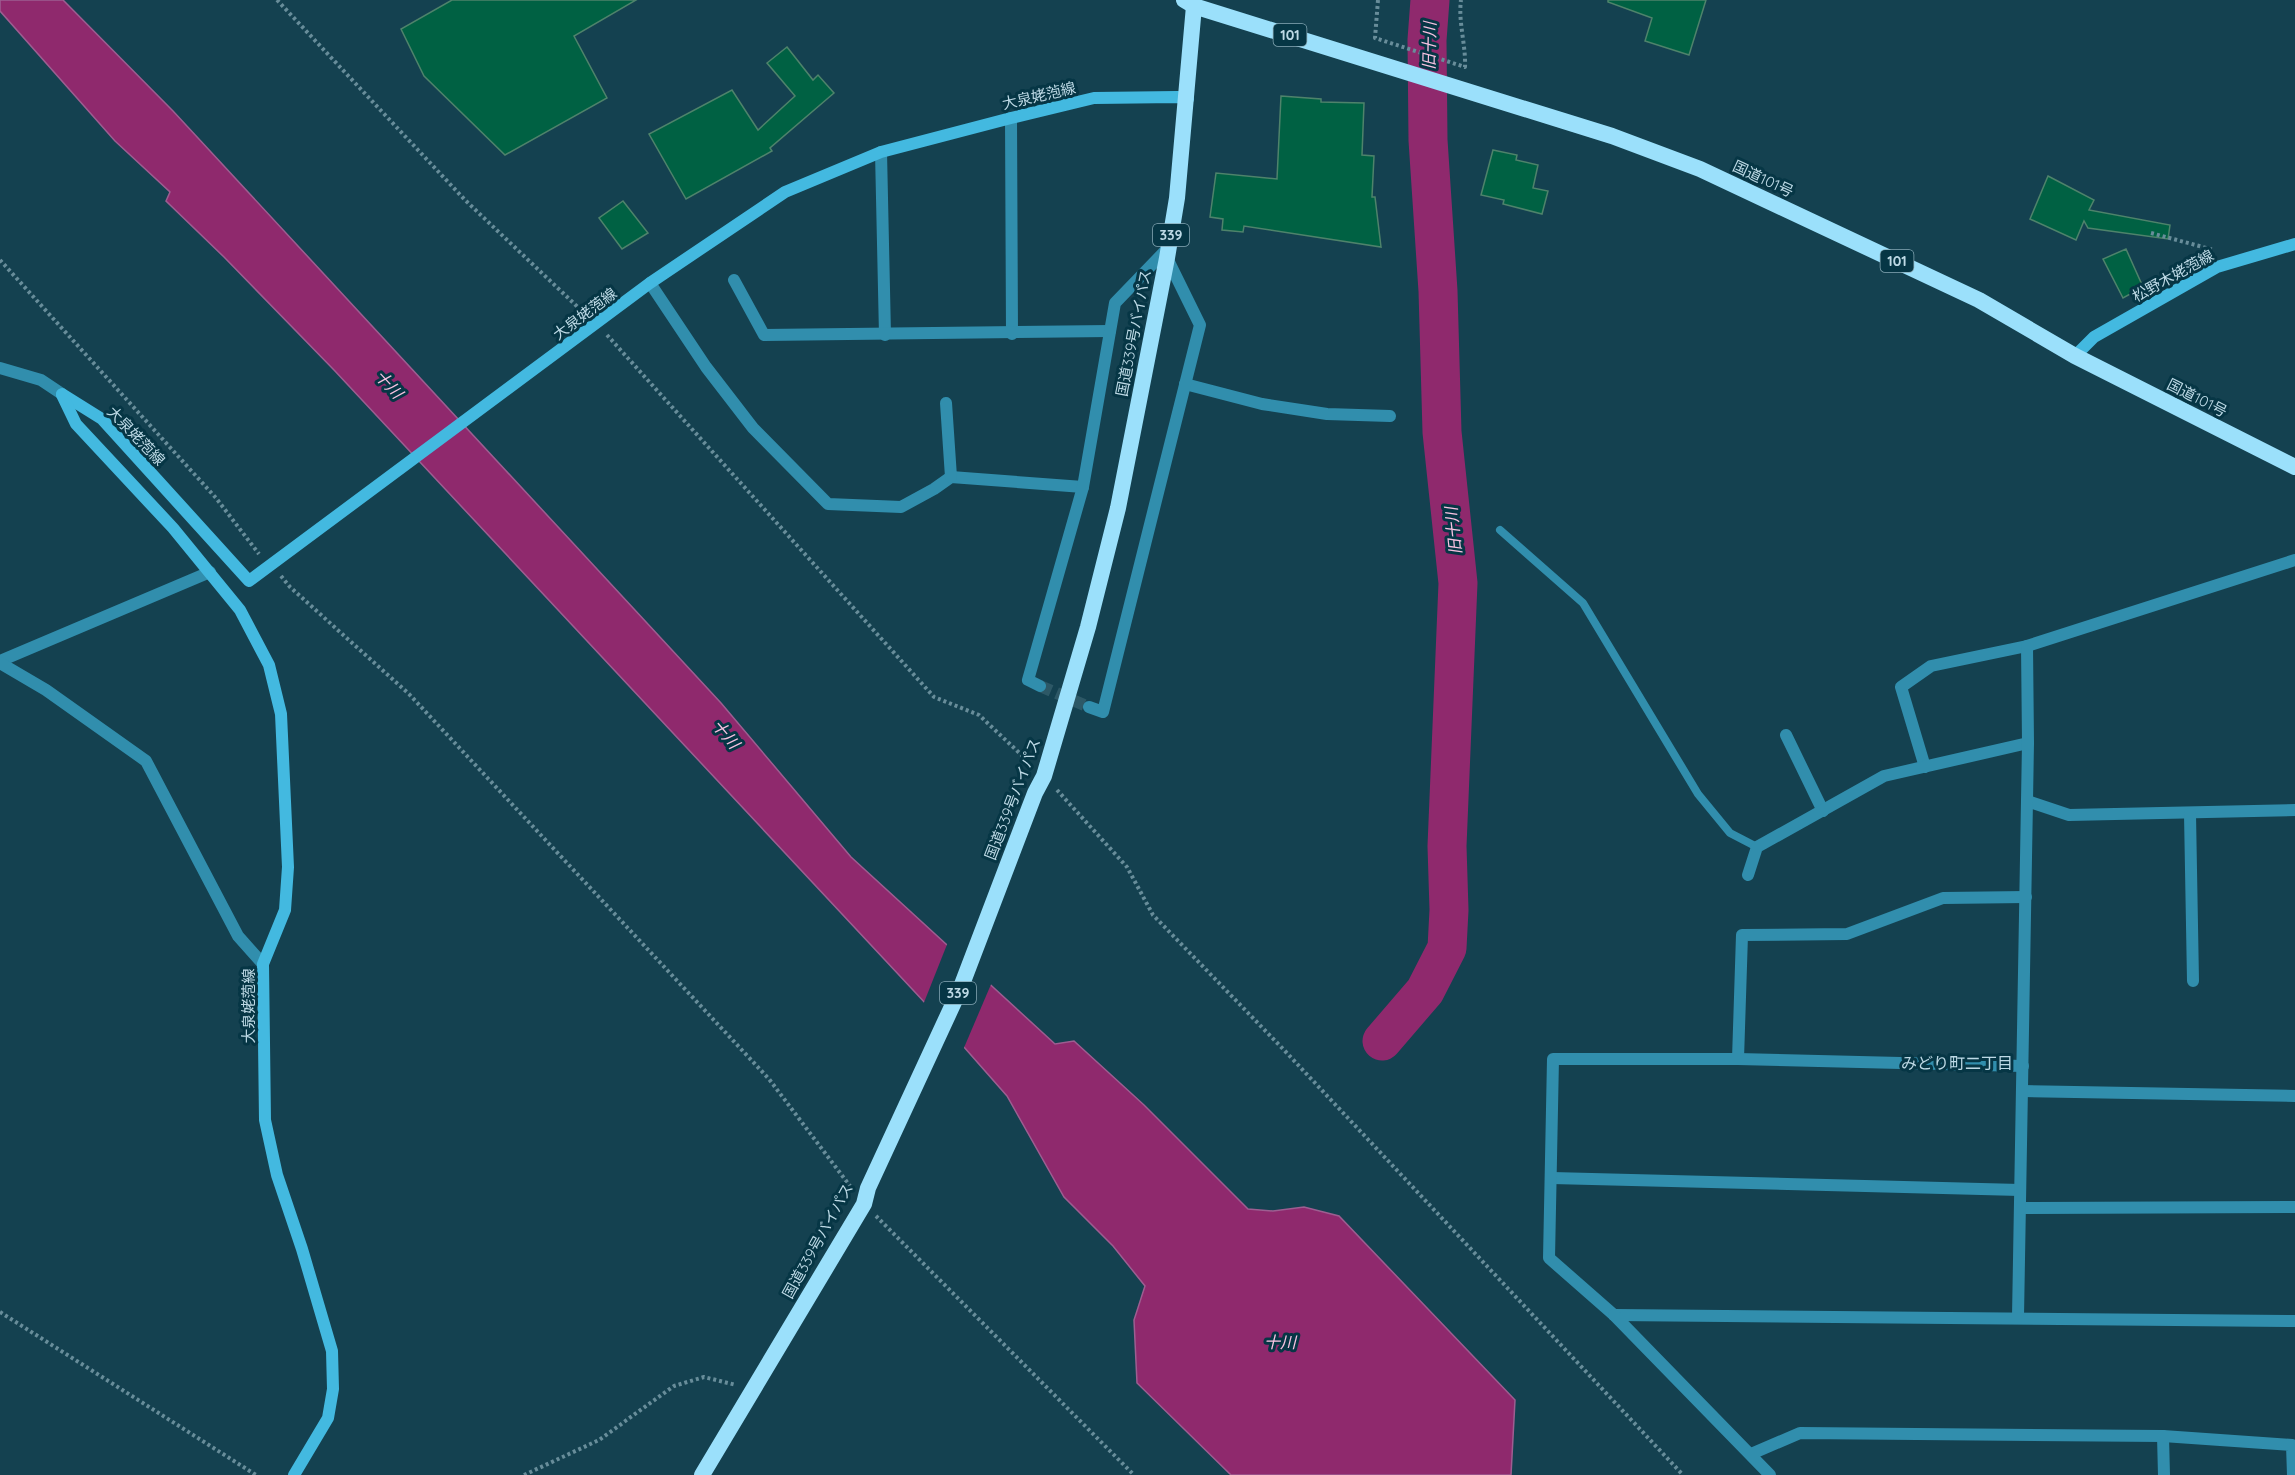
<svg xmlns="http://www.w3.org/2000/svg" width="2295" height="1475" font-family="Quicksand,'Noto Sans JP',sans-serif">
<style>
.water{fill:#8f296d;stroke:#9d5e91;stroke-width:1.5}
.pier{fill:#144150}
.lines{fill:none;stroke-linecap:round;stroke-linejoin:round}
.river{stroke:#8f296d;stroke-width:39}
.building{fill:#006143;stroke:#4e836b;stroke-width:1.5}
.minor-tunnel{stroke:#2d5866;stroke-width:12;stroke-dasharray:12 6;stroke-linecap:butt}
.path{stroke:#688d9a;stroke-width:4;stroke-dasharray:3 3;stroke-linecap:butt}
.service{stroke:#318ead;stroke-width:8}
.minor{stroke:#318ead;stroke-width:12}
.tertiary{stroke:#318ead;stroke-width:12}
.secondary{stroke:#43b9e0;stroke-width:12}
.trunk{stroke:#9be0fb;stroke-width:16}
.labels{text-anchor:middle;stroke-width:6;stroke-linejoin:round;paint-order:stroke}
.shield{fill:#063645;stroke:#86a8b5;stroke-width:1.5}
.shield-label{font-size:14px;font-weight:bold;fill:#bdd9e5}
.street-label{font-size:15px;fill:#bdd9e5;stroke:#063645}
.water-label{font-size:16px;font-style:italic;fill:#fac3e2;stroke:#063645}
.neighbourhood-label{font-size:16px;fill:#bdd9e5;stroke:#063645}
</style>
<rect width="100%" height="100%" fill="#144150"/>
<path class="water" d="M0,0H63L173,111L721,703L851,857L1055,1044L1074,1041L1144,1105L1248,1209L1273,1211L1304,1207L1339,1216L1515,1400L1511,1475H1231L1137,1383L1134,1320L1145,1286L1113,1246L1064,1197L1007,1096L927,1005L334,370L224,257L166,201L170,192L115,141L0,11Z"/>
<path class="pier" d="M948,942L992,982L963,1050L923,1005Z"/>
<g class="lines">
<path class="river" d="M1382,1041L1425,991L1447,948L1449,910L1447,846L1458,583L1442,432L1438,291L1428,140L1427,40L1430,0"/>
</g>
<g class="building">
<path d="M452,0H636L574,36L607,98L505,155L424,76L401,29Z"/>
<path d="M1608,0H1706L1689,55L1645,41L1652,18L1608,2Z"/>
<path d="M787,47L813,80L818,75L834,93L770,148L772,151L686,199L649,134L732,90L758,130L795,96L767,63Z"/>
<path d="M1281,96L1321,99V102L1364,103L1362,155L1374,156L1372,197H1375L1381,247L1244,226L1243,232L1222,230L1223,219L1210,217L1216,173L1277,179Z"/>
<path d="M1493,150L1517,155L1516,160L1538,165L1533,188L1548,191L1542,214L1503,204L1504,200L1481,195Z"/>
<path d="M2048,176L2094,200L2089,210L2170,225L2168,239L2088,228L2084,221L2076,240L2030,219Z"/>
<path d="M623,201L648,233L622,249L599,218Z"/>
<path d="M2126,249L2143,287L2123,298L2103,259Z"/>
</g>
<g class="lines">
<path class="minor-tunnel" d="M1040,686L1089,707"/>
<g class="path">
<path d="M277,0L465,200L584,313"/>
<path d="M1378,0L1375,38L1465,67C1466,45 1458,22 1461,0"/>
<path d="M2151,233L2214,250"/>
<path d="M0,260L216,498L259,554"/>
<path d="M607,335L934,697L979,715L1029,762"/>
<path d="M281,576L290,587L409,694L769,1079L850,1186"/>
<path d="M1057,790L1127,867L1153,915L1285,1051L1683,1475"/>
<path d="M876,1216L1134,1475"/>
<path d="M0,1312L256,1475"/>
<path d="M524,1475L599,1440L674,1386L704,1377L736,1385"/>
</g>
<path class="service" d="M1500,530L1583,603L1698,794L1730,833L1757,847"/>
<g class="minor">
<path d="M1011,118L1012,334"/>
<path d="M881,152L885,335"/>
<path d="M734,280L764,335L1110,331"/>
<path d="M650,283L706,367L753,428L828,504L901,507L934,489L951,477L1083,487"/>
<path d="M1185,384L1262,404L1327,414L1390,416"/>
<path d="M946,403L951,477"/>
<path d="M0,661L210,572"/>
<path d="M1040,686L1028,680L1083,487L1115,303L1169,247"/>
<path d="M1089,707L1103,712L1200,325L1167,258"/>
<path d="M1786,735L1823,811"/>
<path d="M1925,767L1901,687L1931,666L2027,646"/>
<path d="M2027,801L2069,815L2295,810"/>
<path d="M2190,814L2193,981"/>
<path d="M1748,875L1757,847L1884,776L2028,743"/>
<path d="M1738,1059L1742,935L1847,934L1943,898L2026,897"/>
<path d="M2023,1091L2295,1096"/>
<path d="M1552,1178L2020,1190"/>
<path d="M2021,1208L2295,1207"/>
<path d="M1614,1315L1549,1258L1553,1059H1738L2023,1066"/>
<path d="M2018,1317L2028,743L2027,646L2295,560"/>
<path d="M2163,1436L2164,1475"/>
<path d="M1751,1454L1800,1433L2163,1436L2292,1445L2293,1475"/>
</g>
<g class="tertiary">
<path d="M0,368L41,380L62,394"/>
<path d="M0,663L46,690L146,761L238,936L263,964"/>
<path d="M1614,1315L2295,1321"/>
<path d="M1614,1315L1770,1475"/>
</g>
<g class="secondary">
<path d="M2075,356L2094,337L2217,267L2295,244"/>
<path d="M62,394L102,419L249,581L650,283L785,192L881,152L1011,118L1094,98L1177,97L1188,99"/>
<path d="M62,395L76,424L173,528L240,610L269,665L281,714L288,867L285,910L263,964L265,1120L277,1175L302,1249L332,1351L333,1389L328,1418L294,1475"/>
</g>
<g class="trunk">
<path d="M1184,0L1194,6L1612,136L1700,169L1979,300L2075,356L2295,467"/>
<path d="M702,1475L864,1204L868,1188L961,987L1035,793L1044,776L1088,627L1118,508L1167,258L1177,198L1194,6"/>
</g>
</g>
<g class="labels">
<g class="shield">
<rect x="1273.5" y="24" width="33" height="22" rx="4.5"/>
<rect x="1153" y="224" width="36" height="22" rx="4.5"/>
<rect x="1880.5" y="250" width="33" height="22" rx="4.5"/>
<rect x="940" y="982" width="36" height="22" rx="4.5"/>
</g>
<g class="shield-label">
<text x="1290" y="40">101</text>
<text x="1171" y="240">339</text>
<text x="1897" y="266">101</text>
<text x="958" y="998">339</text>
</g>
<g class="street-label">
<text transform="translate(1039 96) rotate(-13)" y="5">大泉姥萢線</text>
<text transform="translate(1763 179) rotate(25)" y="5">国道101号</text>
<text transform="translate(2173 276) rotate(-29)" y="5">松野木姥萢線</text>
<text transform="translate(585 314) rotate(-37)" y="5">大泉姥萢線</text>
<text transform="translate(1134 333) rotate(-79)" y="5">国道339号バイパス</text>
<text transform="translate(2197 398) rotate(27)" y="5">国道101号</text>
<text transform="translate(136 436) rotate(46)" y="5">大泉姥萢線</text>
<text transform="translate(1013 799) rotate(-69)" y="5">国道339号バイパス</text>
<text transform="translate(249 1006) rotate(-90)" y="5">大泉姥萢線</text>
<text transform="translate(818 1241) rotate(-61)" y="5">国道339号バイパス</text>
</g>
<g class="water-label">
<text transform="translate(1429 46) rotate(-89)" y="6">旧十川</text>
<text transform="translate(389 384) rotate(47)" y="6">十川</text>
<text transform="translate(1453 531) rotate(-96)" y="6">旧十川</text>
<text transform="translate(726 734) rotate(50)" y="6">十川</text>
<text x="1280" y="1348">十川</text>
</g>
<g class="neighbourhood-label">
<text x="1957" y="1069">みどり町二丁目</text>
</g>
</g>
</svg>
